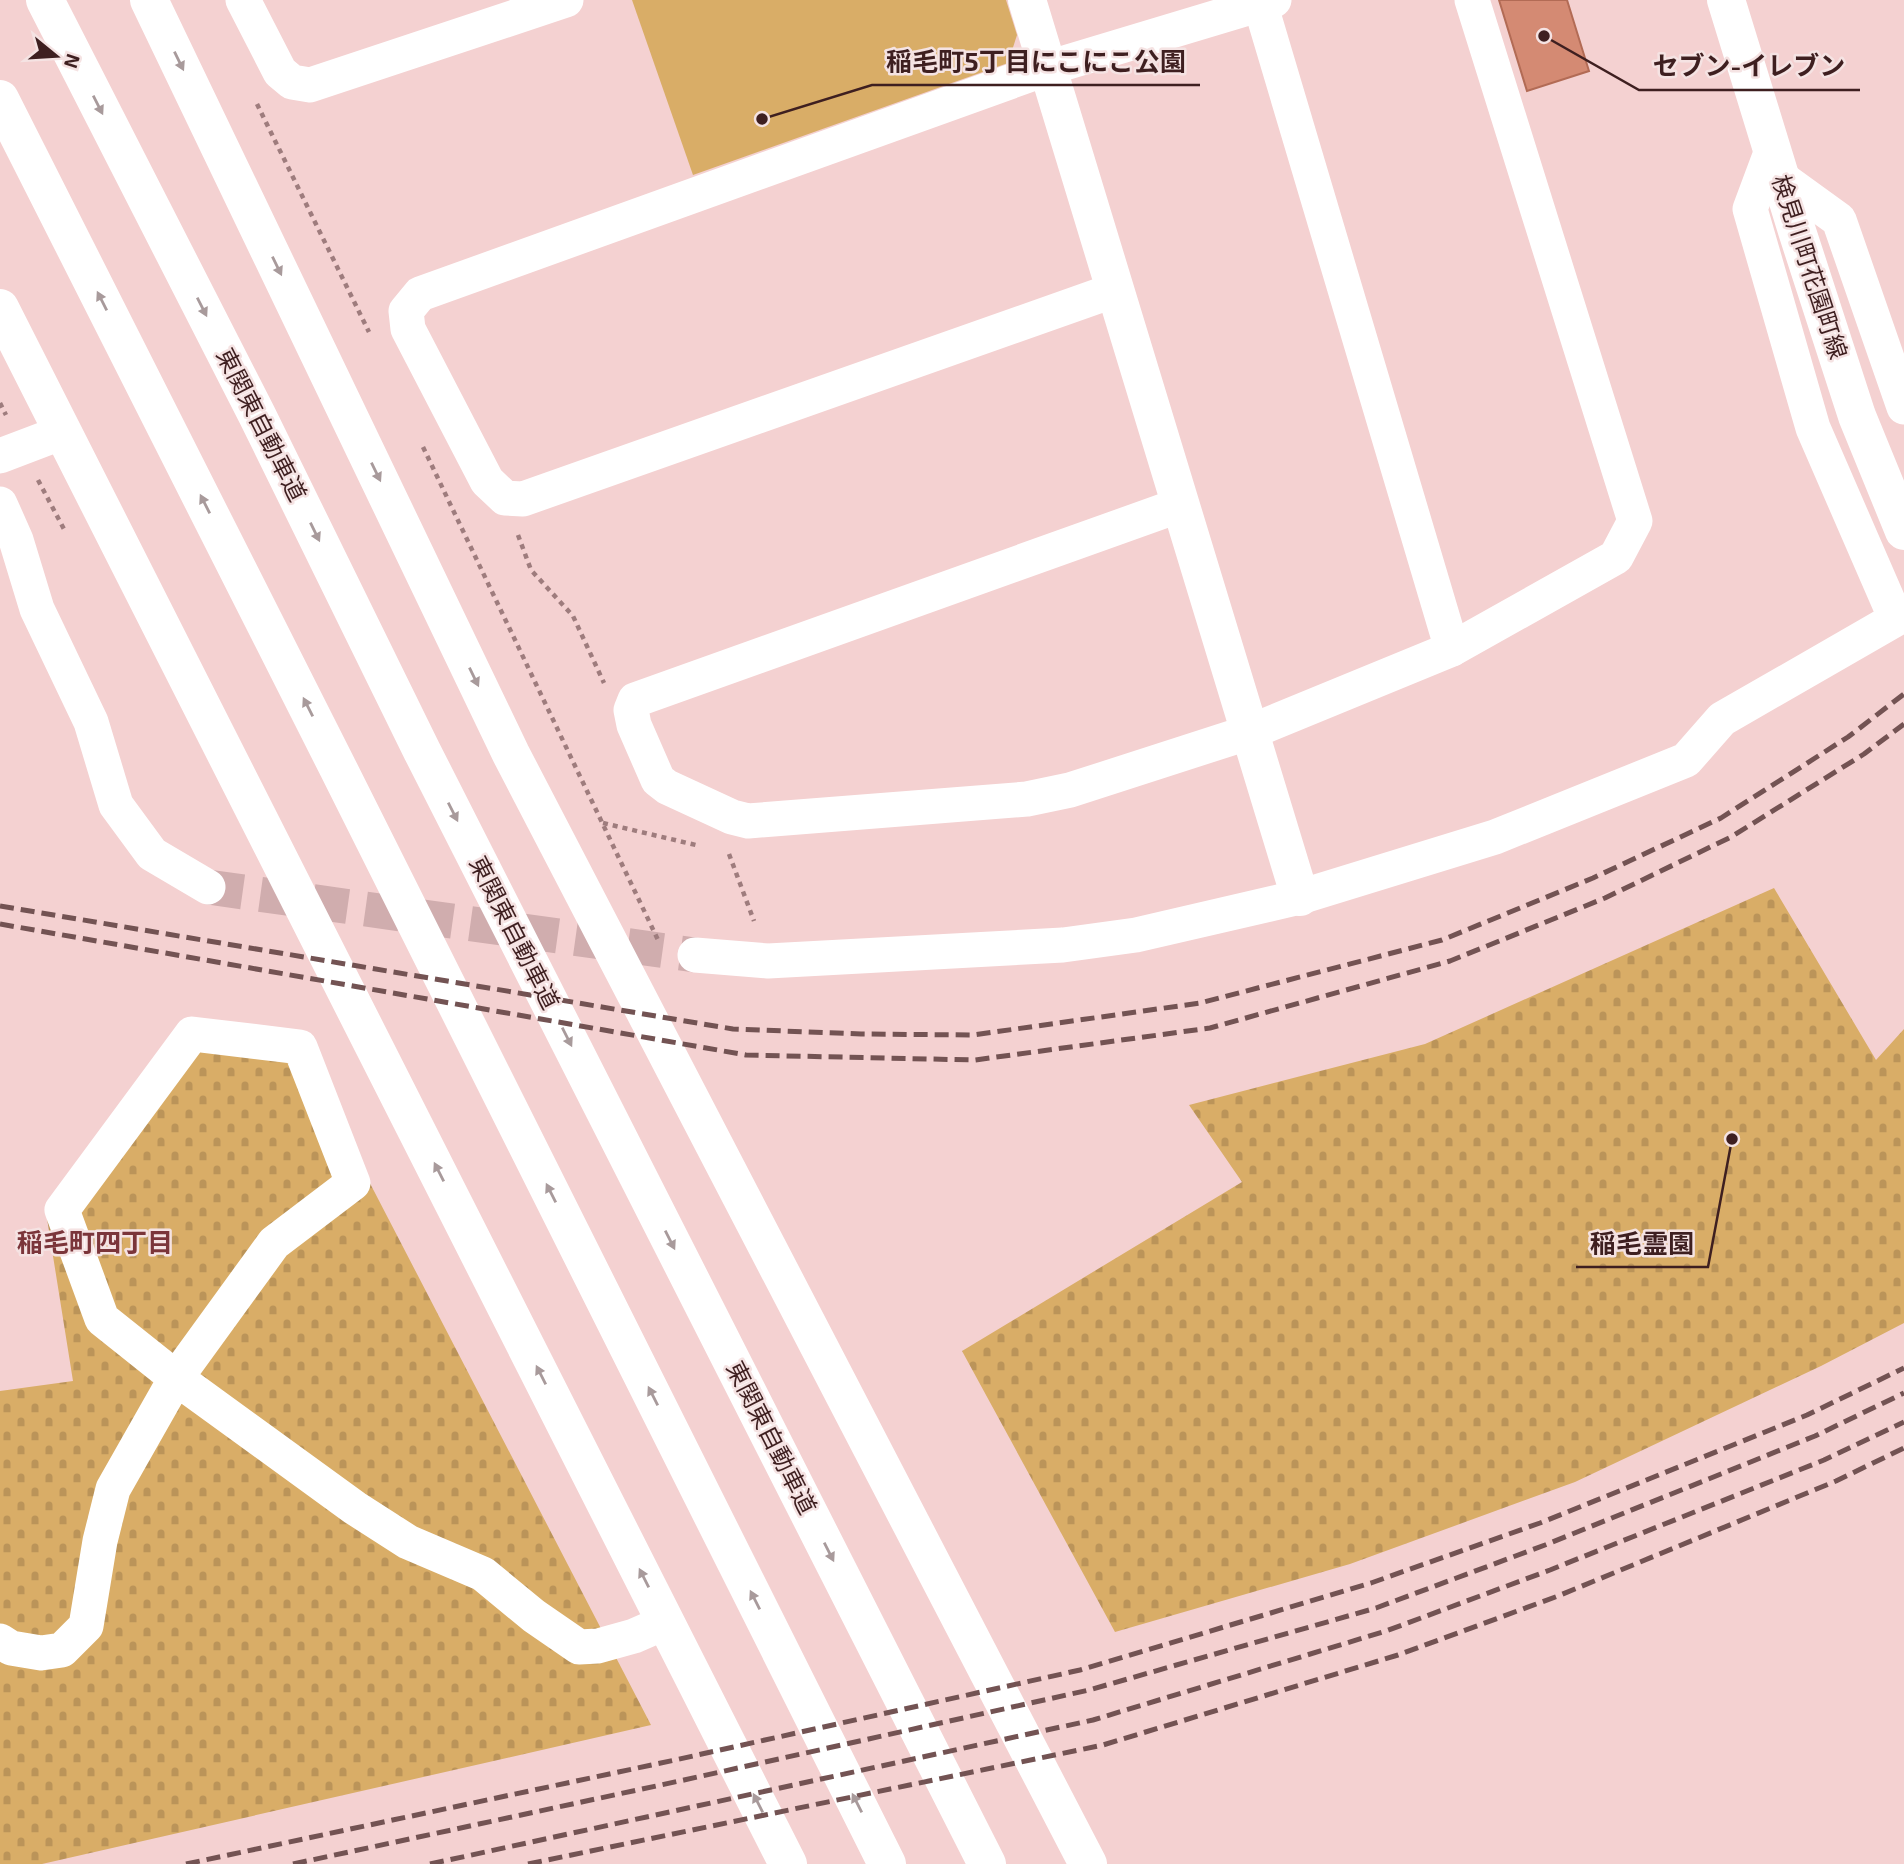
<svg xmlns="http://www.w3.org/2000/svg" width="1904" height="1864" font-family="'Exo 2','Noto Sans JP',sans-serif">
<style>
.cemetery{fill:url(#cemetery-stones)}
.park{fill:#d9ad67}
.building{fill:#d48a73;stroke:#b26b55;stroke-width:2}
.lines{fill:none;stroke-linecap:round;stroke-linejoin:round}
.minor-tunnel{stroke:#d0adae;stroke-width:35;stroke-dasharray:35 18;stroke-linecap:butt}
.path{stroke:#9e7c7d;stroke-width:4.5;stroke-dasharray:5 5;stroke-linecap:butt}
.minor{stroke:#fff;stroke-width:35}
.tertiary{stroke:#fff;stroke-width:38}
.motorway{stroke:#fff;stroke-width:38}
.rail{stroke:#735353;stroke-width:5;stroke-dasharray:14 7;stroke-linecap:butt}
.oneway{fill:#a89a9b}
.labels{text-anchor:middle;stroke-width:5;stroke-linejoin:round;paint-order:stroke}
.street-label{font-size:24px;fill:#3e1f20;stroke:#f5e3e3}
.neighbourhood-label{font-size:26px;font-weight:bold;fill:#7b353a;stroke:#f5e3e3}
.leader{fill:none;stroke:#3e1f20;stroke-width:2.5}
.callout-dot{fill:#3e1f20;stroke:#f5e3e3;stroke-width:2.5}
.callout-label{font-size:26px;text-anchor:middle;font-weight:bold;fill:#3e1f20;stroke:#f5e3e3;stroke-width:5;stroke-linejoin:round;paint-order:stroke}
</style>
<defs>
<pattern id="cemetery-stones" width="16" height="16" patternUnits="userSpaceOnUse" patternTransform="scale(1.75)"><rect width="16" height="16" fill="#d9ad67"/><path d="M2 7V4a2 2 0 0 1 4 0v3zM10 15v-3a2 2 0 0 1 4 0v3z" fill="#bb9459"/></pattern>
</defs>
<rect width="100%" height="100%" fill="#f4d1d1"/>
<g class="cemetery">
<path d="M1774,888L1876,1060L1904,1029V1323L1821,1366L1575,1482L1350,1564L1115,1632L962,1351L1242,1182L1189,1105L1425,1044Z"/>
<path d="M172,1048L305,1058L651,1725L42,1864H0V1391L73,1381L45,1206Z"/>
</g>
<path class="park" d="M632,0H1006L1017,35L1008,63L693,175Z"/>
<path class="building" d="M1499,0H1567L1589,71L1527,91Z"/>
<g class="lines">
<path class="minor-tunnel" d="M208,887L695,955"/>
<g class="path">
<path d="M257,104L369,332"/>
<path d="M0,403L6,415"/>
<path d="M423,447L659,942"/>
<path d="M38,480L65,531"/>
<path d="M518,535L531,570L573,616L604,683"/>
<path d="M603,823L700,846"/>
<path d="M729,854L754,921"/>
</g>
<g class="minor">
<path d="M243,0L280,72L292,82L310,85L566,0"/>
<path d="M1259,0L1452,649"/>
<path d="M1781,178L1839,220L1904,407"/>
<path d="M1115,290L523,499L505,498L487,481L408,329L406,311L420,294L1048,68L1274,0"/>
<path d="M0,456L63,432"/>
<path d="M0,504L16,540L37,609L91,722L116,805L152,854L208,887"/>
<path d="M1180,505L635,700L631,710L634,725L658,780L667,787L732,817L748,821L1027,799L1070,790L1250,732L1452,649L1616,557L1635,521L1472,0"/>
<path d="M695,955L768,961L1063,945L1136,935L1300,897L1495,837L1686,760L1722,719L1896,619L1813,428L1750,209L1772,150"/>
<path d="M0,1641L11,1648L41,1653L62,1650L86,1626L100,1541L113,1489L176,1378L274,1243L353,1183L300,1047L192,1034L62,1210L102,1319L176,1378L355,1508L408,1542L483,1574L534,1616L579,1647L598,1646L634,1636L666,1622"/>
</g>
<g class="tertiary">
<path d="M149,0L511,754L1088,1864"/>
<path d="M1027,0L1300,897"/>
<path d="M1726,0L1797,231L1857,416L1904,531"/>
<path d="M0,308L788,1864"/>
</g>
<g class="motorway">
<path d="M45,0L257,415L422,751L987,1864"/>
<path d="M0,99L338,768L887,1864"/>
</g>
<g class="rail">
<path d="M0,906L733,1029L861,1034L973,1035L1200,1003L1442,940L1593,878L1721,818L1848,737L1904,694"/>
<path d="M0,924L746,1055L975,1060L1210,1028L1450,961L1605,898L1731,837L1864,754L1904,724"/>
<path d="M186,1864L675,1760L1080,1670L1371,1583L1540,1523L1807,1415L1904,1368"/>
<path d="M293,1864L684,1780L1089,1690L1376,1608L1545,1545L1815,1436L1904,1393"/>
<path d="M430,1864L1093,1720L1386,1631L1550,1570L1824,1460L1904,1422"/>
<path d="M528,1864L1103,1745L1398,1655L1558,1596L1836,1481L1904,1448"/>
</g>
</g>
<defs><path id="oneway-solid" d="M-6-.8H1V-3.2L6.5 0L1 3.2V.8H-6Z" transform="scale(1.75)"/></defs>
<g class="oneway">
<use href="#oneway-solid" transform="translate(179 61) rotate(64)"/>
<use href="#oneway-solid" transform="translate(98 105) rotate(63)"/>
<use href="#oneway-solid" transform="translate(277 266) rotate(64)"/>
<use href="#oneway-solid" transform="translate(102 301) rotate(-117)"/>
<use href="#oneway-solid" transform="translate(202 307) rotate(63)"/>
<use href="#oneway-solid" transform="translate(376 472) rotate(64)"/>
<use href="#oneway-solid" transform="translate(205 504) rotate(-117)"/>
<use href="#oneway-solid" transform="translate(315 532) rotate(64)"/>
<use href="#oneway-solid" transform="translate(474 677) rotate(64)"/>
<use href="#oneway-solid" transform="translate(308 707) rotate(-117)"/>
<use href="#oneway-solid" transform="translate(453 812) rotate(63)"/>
<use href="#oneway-solid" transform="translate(567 1037) rotate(63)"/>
<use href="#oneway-solid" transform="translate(439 1172) rotate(-117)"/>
<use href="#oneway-solid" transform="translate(551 1193) rotate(-117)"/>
<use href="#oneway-solid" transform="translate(670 1240) rotate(63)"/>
<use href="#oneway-solid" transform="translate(541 1375) rotate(-117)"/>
<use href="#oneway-solid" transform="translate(653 1396) rotate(-117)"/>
<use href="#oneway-solid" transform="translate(829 1552) rotate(63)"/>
<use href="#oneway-solid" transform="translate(644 1578) rotate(-117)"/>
<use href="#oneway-solid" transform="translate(755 1600) rotate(-117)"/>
<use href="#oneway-solid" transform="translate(758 1803) rotate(-117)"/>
<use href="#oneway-solid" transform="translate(857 1803) rotate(-117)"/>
</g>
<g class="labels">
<g class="street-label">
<text transform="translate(1809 267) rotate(72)" y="8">検見川町花園町線</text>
<text transform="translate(261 425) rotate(63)" y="8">東関東自動車道</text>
<text transform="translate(514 933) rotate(63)" y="8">東関東自動車道</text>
<text transform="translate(771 1438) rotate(63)" y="8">東関東自動車道</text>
</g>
<g class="neighbourhood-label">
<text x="95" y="1252">稲毛町四丁目</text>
</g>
</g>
<path class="leader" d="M762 119L872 85H1200M1544 36L1639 90H1860M1732 1139L1708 1267H1576"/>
<g class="callout-dot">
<circle cx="762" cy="119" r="7"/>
<circle cx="1544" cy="36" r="7"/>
<circle cx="1732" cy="1139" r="7"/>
</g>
<g class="callout-label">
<text x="1036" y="71">稲毛町5丁目にこにこ公園</text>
<text x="1749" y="75">セブン-イレブン</text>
<text x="1642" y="1253">稲毛霊園</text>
</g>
<g transform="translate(56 56) rotate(108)" stroke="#f5e3e3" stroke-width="5" paint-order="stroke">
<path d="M0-5L12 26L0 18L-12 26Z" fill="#3e1f20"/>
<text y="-10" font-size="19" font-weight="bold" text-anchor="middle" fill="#3e1f20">N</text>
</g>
</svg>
